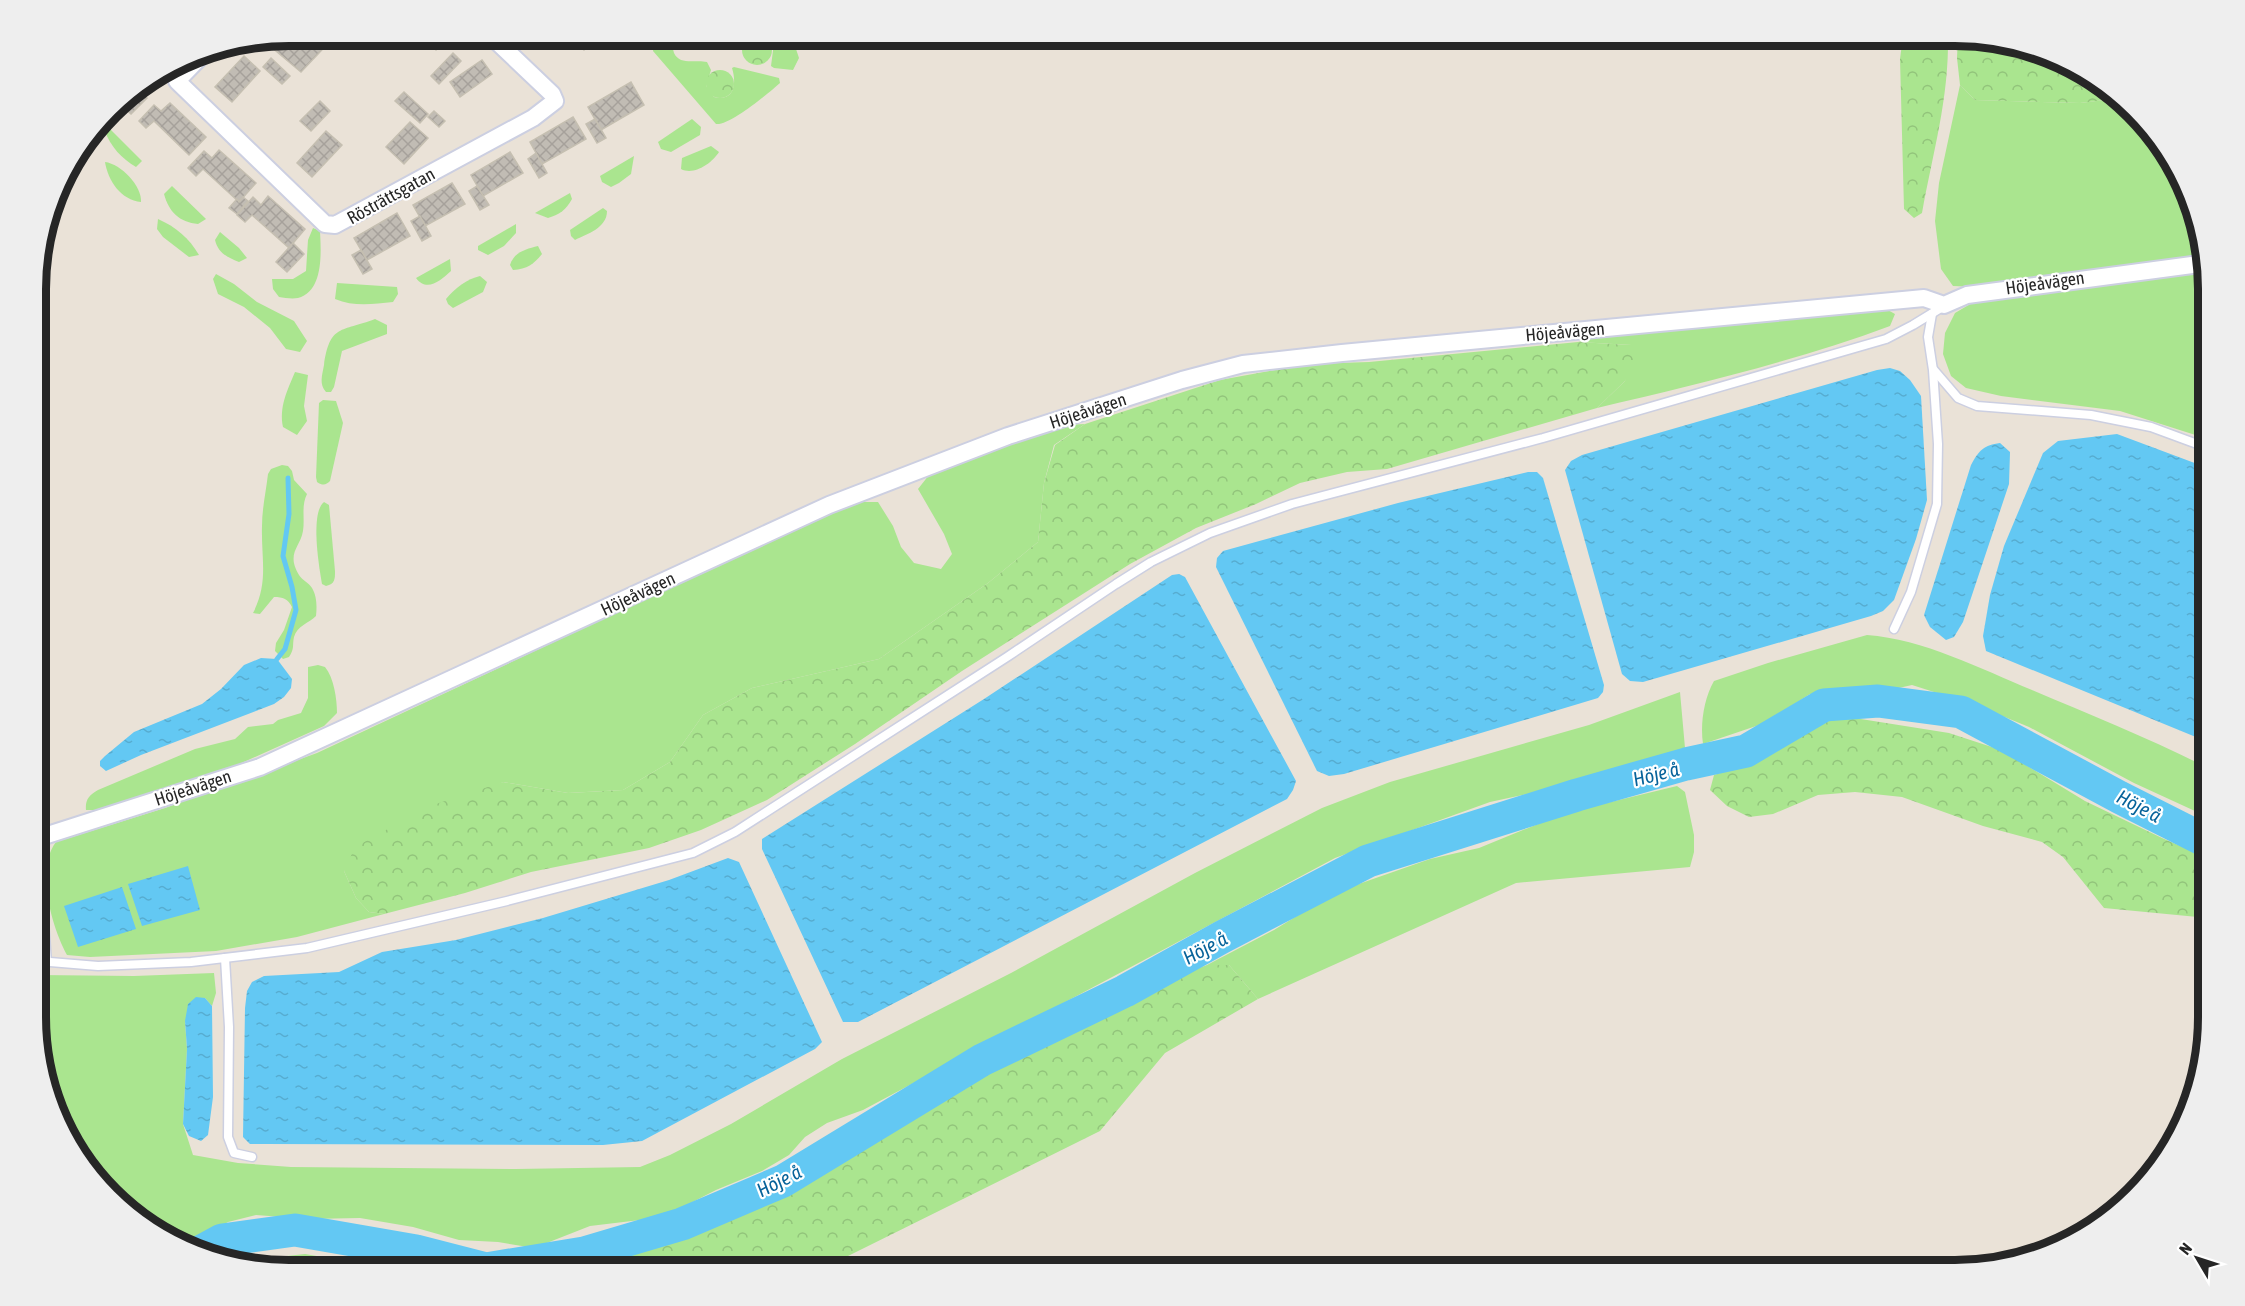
<svg xmlns="http://www.w3.org/2000/svg" width="2245" height="1306" font-family="'Asap Condensed',sans-serif">
<style>
.grass{fill:#aae58f}
.forest{fill:url(#forest-crowns)}
.water{fill:url(#water-ripples)}
.lines{fill:none;stroke-linecap:round;stroke-linejoin:round}
.stream{stroke:#63c8f3;stroke-width:5}
.river{stroke:#63c8f3;stroke-width:33}
.building{fill:url(#building-cross-hatch);stroke:#c5bfb1;stroke-width:1.5}
.lane-casing{stroke:#cccfe1;stroke-width:11}
.street-casing{stroke:#cccfe1;stroke-width:20}
.lane{stroke:#fff;stroke-width:8}
.street{stroke:#fff;stroke-width:16}
.labels{text-anchor:middle;stroke-width:4.5;stroke-linejoin:round;paint-order:stroke}
.street-label{font-size:18px;fill:#262626;stroke:#fff}
.water-label{font-size:20px;font-style:italic;fill:#07639a;stroke:#fff}
.rim{fill:none;stroke:#262626;stroke-width:8}
</style>
<defs>
<pattern id="forest-crowns" width="20" height="18" patternUnits="userSpaceOnUse" patternTransform="scale(1.5)"><rect width="20" height="18" fill="#aae58f"/><path d="M2 6a3 3 0 1 1 6 0M12 15a3 3 0 1 1 6 0" fill="none" stroke="#92c47b"/></pattern>
<pattern id="water-ripples" width="26" height="14" patternUnits="userSpaceOnUse" patternTransform="scale(1.5)"><rect width="26" height="14" fill="#63c8f3"/><path d="M2 4q2-2 4 0t4 0M15 11q2-2 4 0t4 0" fill="none" stroke="#56acd0"/></pattern>
<pattern id="building-cross-hatch" width="8" height="8" patternUnits="userSpaceOnUse" patternTransform="scale(1.5)"><rect width="8" height="8" fill="#c1bcb4"/><path d="M0 0l8 8M0 8l8-8" fill="none" stroke="#a6a19b"/></pattern>
</defs>
<rect width="100%" height="100%" fill="#eae2d7"/>
<g class="grass">
<path d="M655,36L672,38C673,43 672,48 674,53C680,66 696,59 707,62L711,70L706,86L714,97C734,102 737,84 732,68L734,67L779,78L780,83C769,93 729,126 716,124L653,51Z"/>
<path d="M768,36H787L795,46L799,58L793,70L774,68L771,66L774,43Z"/>
<path d="M1960,85L1975,100L2080,103L2113,99L2167,149L2196,208L2206,259L1978,287L1953,286L1941,269L1935,221L1939,183Z"/>
<path d="M692,119L701,127L700,135L671,152L661,149L658,142Z"/>
<path d="M108,127L142,161L136,167C122,159 110,146 105,131Z"/>
<path d="M711,146L719,152C712,163 694,176 681,169L682,158Z"/>
<path d="M634,156L631,174L619,183L611,187L602,182L600,176Z"/>
<path d="M105,162C121,164 142,186 141,202C121,200 108,181 105,162Z"/>
<path d="M172,186L206,219L198,224C179,222 169,212 164,194Z"/>
<path d="M570,193L572,199C566,210 560,214 548,218L535,213Z"/>
<path d="M603,208L607,211C607,228 587,234 575,240L571,236L570,230Z"/>
<path d="M158,219C176,227 189,238 199,255L189,257L163,237L157,229Z"/>
<path d="M516,224V233L504,246L488,255L478,250V246Z"/>
<path d="M313,228L320,231C321,252 324,291 298,298C292,299 285,298 279,297L273,289L272,279H293L306,271L308,240Z"/>
<path d="M220,232L239,248L247,258L239,262C227,257 218,253 215,240Z"/>
<path d="M538,246L542,254C534,264 527,269 513,270L510,265C514,252 526,249 538,246Z"/>
<path d="M450,259L451,271C441,280 427,293 416,278Z"/>
<path d="M2208,270V439L2120,411L2001,396L1966,388L1951,376L1943,354L1945,333L1955,313L1972,303L2047,289Z"/>
<path d="M216,274L234,284L257,302L294,321L307,341L300,352L286,349L270,328L244,307L218,294L213,279Z"/>
<path d="M480,276L487,282L483,292L453,308L448,304L446,299C455,288 467,279 480,276Z"/>
<path d="M337,283L397,287L398,294L393,302C373,304 354,307 335,299Z"/>
<path d="M1886,309L1895,314L1890,326C1796,361 1695,385 1597,408L1625,381L1631,345L1578,342L1609,335Z"/>
<path d="M375,319L387,325V334L342,351L334,387L331,392H326C319,384 322,376 324,365C330,324 341,332 375,319Z"/>
<path d="M295,372L308,375L304,406L307,421L297,435L283,427C279,407 287,391 295,372Z"/>
<path d="M323,400L336,401L343,423L330,481C326,485 323,486 317,482L316,477L319,403Z"/>
<path d="M1085,424L1054,445L1044,483L1038,542L988,583L879,659L752,688L703,715L670,762L623,790L568,793L503,782L344,871L356,898L369,912L384,914L297,937L216,951L90,957L67,955C52,928 35,869 56,842L165,808L317,753L832,512L861,502H878L893,526L901,547L914,563L941,569L952,554L944,534L918,489L929,475L954,462L1066,425Z"/>
<path d="M282,465L288,466L292,471L294,480L307,494C301,506 305,518 303,531C300,548 286,553 299,575C302,580 309,583 312,588C317,596 317,607 316,616C309,623 297,626 294,637C292,646 295,648 289,657L283,659L275,651L276,643L284,630L292,607C288,599 283,597 274,597L260,614L253,613C269,582 261,559 262,526C262,509 266,491 268,474L271,469Z"/>
<path d="M324,502L329,505L335,571C335,579 335,584 326,586L322,584C319,567 310,513 324,502Z"/>
<path d="M1867,635C1923,639 1981,669 2032,690C2091,715 2151,739 2208,768V817L2134,783L2029,727L1978,706L1912,685L1885,691H1844L1810,694L1765,723L1703,744C1700,724 1704,698 1714,681L1768,663Z"/>
<path d="M318,665L325,667C334,678 337,699 337,713L324,726L237,765L103,810H86C85,800 89,795 98,790L195,749L235,739L248,727L273,724L278,720L301,713L308,698V667Z"/>
<path d="M1680,692L1685,748L1546,790L1490,802L1335,858L863,1110L827,1123L805,1137L789,1155L762,1171L716,1190L675,1211L640,1220L590,1226L534,1248L498,1242L459,1240L413,1227L360,1218L309,1219L256,1215L228,1222L193,1242L184,1245L162,1236L78,1157L38,1050V975L134,976L214,973L216,993L212,1006L205,998L185,1021L187,1049L183,1124L193,1155L238,1163L291,1167L516,1169L640,1167L670,1155L731,1124L842,1059L1011,973L1195,873L1322,808L1390,782L1589,725Z"/>
<path d="M1677,786L1685,792L1694,835V852L1690,867L1516,883L1258,999L1229,965H1207L1274,930L1336,892L1430,859L1479,848L1565,813Z"/>
</g>
<g class="forest">
<circle cx="757" cy="50" r="15"/>
<path d="M1903,36H1948C1949,99 1933,152 1922,213L1914,218L1904,209L1900,59Z"/>
<path d="M1958,36L2022,45L2083,70L2113,99L2080,103L1975,100L1960,85L1957,58Z"/>
<circle cx="720" cy="84" r="14"/>
<path d="M1578,342L1631,345L1641,354L1625,381L1597,408L1387,469L1347,472L1300,483L1256,504L1196,528L1130,564L962,671L855,744L767,800L701,830L649,848L531,872L465,893L384,914L369,912L356,898L344,871L355,847L404,820L436,804L503,782L568,793L623,790L670,762L703,715L752,688L879,659L988,583L1038,542L1044,483L1055,445L1085,424L1220,380L1308,364L1369,362Z"/>
<path d="M1823,713L1949,733L2001,750L2085,801L2162,838L2208,858V918L2104,908L2063,857L2042,842L1983,826L1902,797L1855,792L1818,795L1773,814L1749,817L1727,806L1710,790L1714,775C1738,767 1761,760 1782,745C1797,734 1807,722 1823,713Z"/>
<path d="M1207,965H1229L1258,999L1165,1053L1100,1131L848,1256L801,1270H568L776,1200L952,1091L1147,988Z"/>
<path d="M305,1254L399,1270H289L230,1262Z"/>
</g>
<g class="water">
<path d="M1890,368L1900,371L1910,380L1921,396L1927,500L1916,539L1894,600L1883,611L1871,616L1643,682L1630,681L1622,674L1565,470L1571,461L1582,455L1877,370Z"/>
<path d="M2117,434L2208,468V742L1986,651L1983,636L1990,595L2004,546L2043,453L2058,441Z"/>
<path d="M2000,443L2010,452L2009,484L1963,622L1954,637L1946,640L1930,627L1924,615L1971,465C1979,450 1984,445 2000,443Z"/>
<path d="M1528,472H1537L1543,478L1604,685L1603,692L1598,698L1344,774L1329,776L1317,771L1216,567L1217,558L1223,551L1398,503Z"/>
<path d="M1179,574L1185,577L1296,781L1293,790L1287,799L858,1022H843L762,849V839L984,699L1172,575Z"/>
<path d="M261,658L277,659L292,679L291,688L284,697L274,704L141,755L106,771L100,766V761L105,756L134,732L202,704L221,689L244,665Z"/>
<path d="M728,858L739,862L822,1042L815,1049L642,1141L603,1145L264,1144H250L243,1137L245,1008L247,991L252,982L264,976L339,972L382,952L456,940L543,918L669,880Z"/>
<path d="M188,866L200,910L142,926L128,884Z"/>
<path d="M122,887L136,929L78,947L64,906Z"/>
<path d="M196,997L205,998L212,1006L213,1097L208,1135L201,1141L189,1136L183,1124L187,1049L185,1021L188,1004Z"/>
</g>
<g class="lines">
<path class="stream" d="M277,659L285,649L296,610L292,587L283,556L289,514L288,478"/>
<path class="river" d="M200,1252L222,1240L295,1230L416,1251L486,1269L584,1253L682,1224L783,1181L982,1060L1125,991L1222,937L1368,861L1577,795L1686,764L1746,751L1824,705L1878,701L1961,712L2119,797L2208,842"/>
</g>
<g class="building">
<path d="M289,36H335L301,72L264,41Z"/>
<path d="M426,36H449L436,50L424,38Z"/>
<path d="M526,36H543L535,46L525,37Z"/>
<path d="M556,36H600L584,50L574,38L564,46Z"/>
<path d="M453,53L461,61L439,84L431,76Z"/>
<path d="M244,56L260,71L232,102L215,87Z"/>
<path d="M271,58L290,76L282,84L263,67Z"/>
<path d="M482,60L492,74L460,97L450,82Z"/>
<path d="M631,82L644,105L601,130L588,107Z"/>
<path d="M139,91L147,98L131,114L123,107Z"/>
<path d="M404,92L428,114L420,123L395,101Z"/>
<path d="M320,101L330,111L311,131L300,121Z"/>
<path d="M170,103L206,137L189,155L154,121L146,128L139,121L154,105L161,111Z"/>
<path d="M434,111L445,121L439,127L428,117Z"/>
<path d="M573,117L586,139L542,164L530,142Z"/>
<path d="M595,119L606,138L597,143L586,124Z"/>
<path d="M410,122L428,138L404,164L386,147Z"/>
<path d="M326,131L342,145L312,177L297,163Z"/>
<path d="M219,150L256,183L239,202L203,169L196,176L188,168L204,151L212,158Z"/>
<path d="M510,152L523,173L483,196L471,175Z"/>
<path d="M536,153L547,173L539,178L528,159Z"/>
<path d="M452,183L465,204L425,226L413,205Z"/>
<path d="M477,186L489,205L480,210L469,191Z"/>
<path d="M268,196L305,229L289,248L252,215L245,222L237,215L253,197L261,205Z"/>
<path d="M243,197L248,201L237,214L229,208L237,199L239,202Z"/>
<path d="M397,213L410,236L367,260L354,238Z"/>
<path d="M420,216L431,236L422,241L411,221Z"/>
<path d="M293,243L304,254L287,272L276,262Z"/>
<path d="M361,250L372,269L363,274L352,255Z"/>
</g>
<g class="lines">
<g class="lane-casing">
<g id="lane">
<path d="M1934,370L1958,398L1977,406L2091,415L2151,427L2208,448"/>
<path d="M1894,629L1911,592L1937,504L1938,444L1933,370L1928,337L1932,314"/>
<path d="M38,838L47,963"/>
<path d="M225,958L229,1027L228,1137L234,1153L252,1157"/>
<path d="M38,961L98,966L191,962L307,948L507,901L693,853L735,832L1007,657L1116,584L1151,562L1210,533L1292,504L1543,438L1886,339L1913,325L1944,306"/>
</g>
</g>
<g class="street-casing">
<g id="street">
<path d="M204,53L177,81L325,224L335,225L533,118L555,101L552,94L491,36"/>
<path d="M38,838L260,767L829,505L1008,436L1182,380L1243,364L1342,353L1924,298L1944,305L1967,295L2207,263"/>
</g>
</g>
<use href="#lane" class="lane"/>
<use href="#street" class="street"/>
</g>
<g class="labels">
<g class="street-label">
<text transform="translate(391 196) rotate(-29)" y="6">Rösträttsgatan</text>
<text transform="translate(2045 283) rotate(-8)" y="6">Höjeåvägen</text>
<text transform="translate(1565 332) rotate(-5)" y="6">Höjeåvägen</text>
<text transform="translate(1088 411) rotate(-18)" y="6">Höjeåvägen</text>
<text transform="translate(638 594) rotate(-25)" y="6">Höjeåvägen</text>
<text transform="translate(193 788) rotate(-18)" y="6">Höjeåvägen</text>
</g>
<g class="water-label">
<text transform="translate(1656 774) rotate(-14)" y="7">Höje å</text>
<text transform="translate(2139 806) rotate(28)" y="7">Höje å</text>
<text transform="translate(1205 948) rotate(-28)" y="7">Höje å</text>
<text transform="translate(779 1181) rotate(-27)" y="7">Höje å</text>
</g>
</g>
<path d="M0 0H2245V1306H0ZM289 46H1955A243 243 0 0 1 2198 289V1017A243 243 0 0 1 1955 1260H289A243 243 0 0 1 46 1017V289A243 243 0 0 1 289 46Z" fill="#eee" fill-rule="evenodd"/>
<path class="rim" d="M289 46H1955A243 243 0 0 1 2198 289V1017A243 243 0 0 1 1955 1260H289A243 243 0 0 1 46 1017V289A243 243 0 0 1 289 46Z"/>
<g transform="translate(2197 1258) rotate(309)" stroke="#ffffff" stroke-width="4.5" paint-order="stroke">
<path d="M0-4.5L10 22L0 15L-10 22Z" fill="#262626"/>
<text y="-9" font-size="16" font-weight="bold" text-anchor="middle" fill="#262626">N</text>
</g>
</svg>
